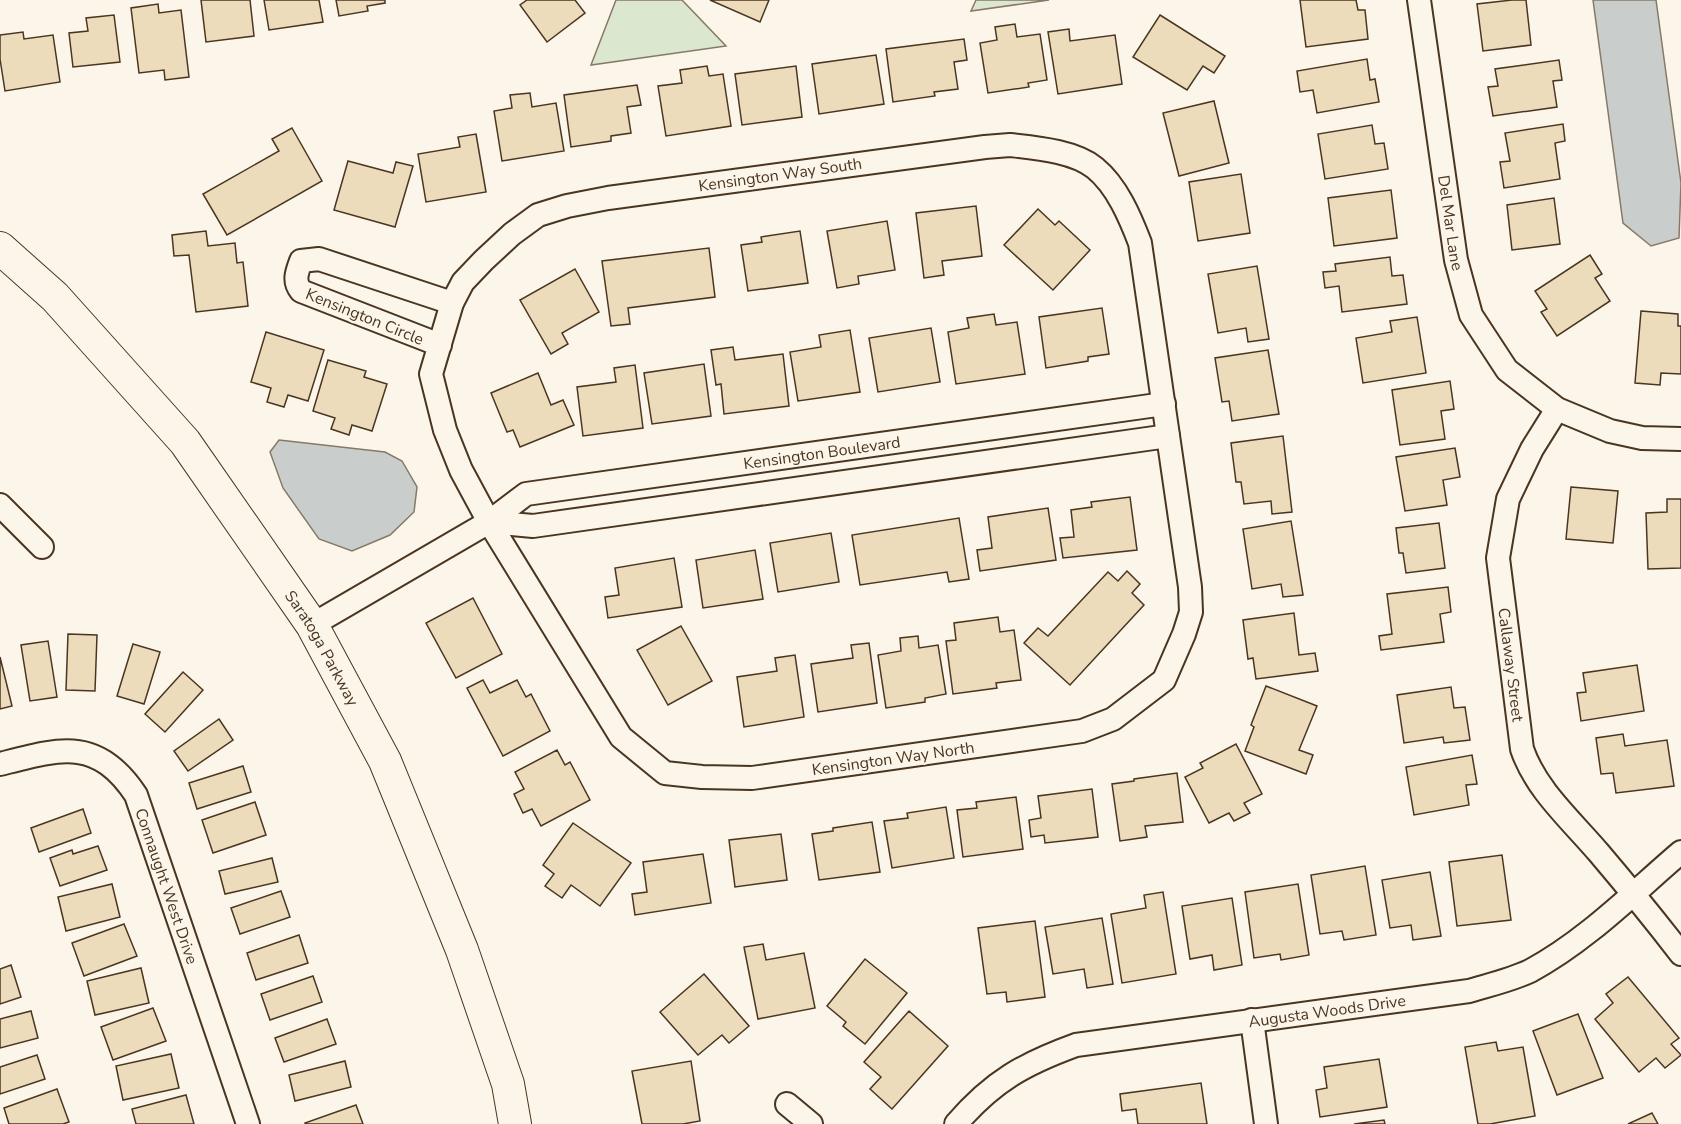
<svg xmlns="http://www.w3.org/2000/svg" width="1681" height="1124" font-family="'Nunito Sans',sans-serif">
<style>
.green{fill:#dce7d0;stroke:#887966;stroke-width:1.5}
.water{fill:#c9cecd;stroke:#887966;stroke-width:1.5}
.building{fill:#ecdcbc;stroke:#4a3520;stroke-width:1.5}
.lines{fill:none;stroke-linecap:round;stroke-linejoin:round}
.street-casing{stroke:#4a3520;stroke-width:26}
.secondary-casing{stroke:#4a3520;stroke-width:34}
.street{stroke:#fbf6e9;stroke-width:22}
.secondary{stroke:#fbf6e9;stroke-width:32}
.labels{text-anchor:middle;stroke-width:4.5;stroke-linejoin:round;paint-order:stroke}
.street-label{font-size:16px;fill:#4a3520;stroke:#fbf6e9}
</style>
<rect width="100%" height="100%" fill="#fbf6e9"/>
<g class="green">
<path d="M616,0H682L726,46L591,65Z"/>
<path d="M976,0H1049L971,11Z"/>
</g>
<g class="water">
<path d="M1593,0H1656L1681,183L1679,238L1651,246L1623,223Z"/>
<path d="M279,440L385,452L402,461L417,487L414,512L390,535L352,551L319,539L283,488L270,452Z"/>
</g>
<g class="building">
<path d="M201,0H250L254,36L206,42Z"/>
<path d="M264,0H319L323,22L269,30Z"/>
<path d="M336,0H385V3L367,6L368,11L339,16Z"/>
<path d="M527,0H575L585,13L547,42L520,5Z"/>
<path d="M710,0H769L760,22Z"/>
<path d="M1300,0H1356L1358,10H1365L1368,39L1306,47Z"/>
<path d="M1512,0H1526L1531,45L1483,51L1477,4Z"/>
<path d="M158,4L159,13L181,10L189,77L165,80L164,70L139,73L131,8Z"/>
<path d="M114,15L120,62L73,67L69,33L88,31L86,18Z"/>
<path d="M1160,15L1225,56L1214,73L1203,66L1187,90L1133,57Z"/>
<path d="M1015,24L1017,37L1040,34L1047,80L1028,83L1029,87L988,93L980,43L997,40L995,27Z"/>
<path d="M1069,29L1070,41L1115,35L1122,84L1058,94L1048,32Z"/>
<path d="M23,32L24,39L53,35L60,82L5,91L0,59V35Z"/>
<path d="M964,39L967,60L954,62L958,89L934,92L935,96L893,102L886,49Z"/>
<path d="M876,55L884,104L819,114L812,64Z"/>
<path d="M1367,59L1370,80L1375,79L1379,102L1317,113L1313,90L1300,92L1297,71Z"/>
<path d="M1559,60L1562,80L1553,81L1557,107L1493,116L1488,87L1498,86L1495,69Z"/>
<path d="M707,66L709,76L723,74L731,126L666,136L658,86L682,83L680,70Z"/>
<path d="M796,66L802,117L742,125L735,74Z"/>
<path d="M637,85L641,105L627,107L631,133L611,136V141L571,147L564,95Z"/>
<path d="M530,93L532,107L556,103L564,151L502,161L494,111L512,108L510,95Z"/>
<path d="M1214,101L1229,163L1179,176L1163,113Z"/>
<path d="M1563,124L1565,141L1555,143L1560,179L1504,188L1500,162L1510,161L1505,133Z"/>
<path d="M1372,125L1375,144L1384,143L1388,169L1325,179L1318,134Z"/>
<path d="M292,128L322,181L227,235L203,194L279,151L272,139Z"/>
<path d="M476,134L486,192L426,202L418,154L460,147L458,137Z"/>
<path d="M348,161L393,173L396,162L413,166L395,227L334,210Z"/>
<path d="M1241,174L1250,233L1198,241L1189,182Z"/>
<path d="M1391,190L1397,238L1334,246L1328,198Z"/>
<path d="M1554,198L1560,244L1512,250L1507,205Z"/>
<path d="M976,206L982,256L942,261L944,275L924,278L916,213Z"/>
<path d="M1038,209L1055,225L1059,221L1090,250L1053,290L1004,245Z"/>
<path d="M887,221L895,270L858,276L859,284L837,288L827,231Z"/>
<path d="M206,231L208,246L235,243L237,263L243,262L248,306L196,312L189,255L174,256L172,235Z"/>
<path d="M800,231L808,283L748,291L741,245L762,242L761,237Z"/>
<path d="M709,248L715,297L628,308L630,324L611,326L602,261Z"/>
<path d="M1590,255L1602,274L1595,278L1610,301L1557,336L1541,312L1547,309L1535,291Z"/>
<path d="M1390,257L1392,276L1403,275L1407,304L1342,312L1339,286L1325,288L1323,272L1336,271L1335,264Z"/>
<path d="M1257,266L1269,339L1248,342L1246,328L1218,333L1208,274Z"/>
<path d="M575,269L599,312L562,333L568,344L551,354L520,300Z"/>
<path d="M1102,308L1109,354L1088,357V361L1046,368L1039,317Z"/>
<path d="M1641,311L1678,314V326H1681V374L1661,373L1660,385L1635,383Z"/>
<path d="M994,314L996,325L1017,322L1025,374L956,384L948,332L969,328L967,318Z"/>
<path d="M1417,317L1426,373L1363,383L1356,338L1392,332L1390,321Z"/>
<path d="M931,328L940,382L878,392L869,338Z"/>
<path d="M850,330L860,392L798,401L790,352L821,347L819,335Z"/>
<path d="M266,332L324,350L308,401L288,395L284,407L267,402L271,388L251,382Z"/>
<path d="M733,347L735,360L783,354L789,406L724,414L721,384L716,385L711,350Z"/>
<path d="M1268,350L1279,414L1232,421L1229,401L1222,402L1215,358Z"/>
<path d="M328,360L366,371L364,377L387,384L372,431L352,425L349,435L331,429L335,418L313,411Z"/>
<path d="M704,364L711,416L652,424L644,373Z"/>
<path d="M635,365L643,428L583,436L577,387L616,382L614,368Z"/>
<path d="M538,373L551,405L563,400L574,425L520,447L513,430L507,432L491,393Z"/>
<path d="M1450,381L1454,409L1441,411L1445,439L1400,445L1392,390Z"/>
<path d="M1283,436L1292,512L1272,514L1271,501L1244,504L1241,482H1236L1231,443Z"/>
<path d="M1455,448L1460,477L1443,480L1447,505L1405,511L1396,457Z"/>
<path d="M1571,487L1618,491L1613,543L1566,539Z"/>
<path d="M1130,497L1137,550L1063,558L1060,538L1074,537L1071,510L1092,507L1091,502Z"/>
<path d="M1667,499H1681V568L1648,569L1646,513L1667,512Z"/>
<path d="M1048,508L1056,560L980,571L977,550L992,548L988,517Z"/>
<path d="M959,518L969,579L949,582L947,572L860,585L852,535Z"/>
<path d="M1291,521L1303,595L1283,597L1281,584L1252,589L1243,529Z"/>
<path d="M1439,523L1445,568L1406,573L1403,553H1399L1396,528Z"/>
<path d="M831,533L839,582L778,592L770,543Z"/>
<path d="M755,550L763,599L703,608L696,560Z"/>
<path d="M674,558L682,607L608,618L605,597L619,595L615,568Z"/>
<path d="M1127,571L1140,584L1132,593L1144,605L1070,685L1024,643L1038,628L1048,636L1108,572L1118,581Z"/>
<path d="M1448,587L1451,612L1440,614L1444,642L1381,650L1379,636L1392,634L1387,594Z"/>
<path d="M473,598L502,654L456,678L426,623Z"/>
<path d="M1294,613L1299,655L1315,653L1318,671L1256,679L1253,658L1248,659L1243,620Z"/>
<path d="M998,617L1000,632L1014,630L1021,680L996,683L997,688L953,694L946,641L956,640L954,623Z"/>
<path d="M681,626L712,681L668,705L637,650Z"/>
<path d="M68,634L97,635L95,691L66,690Z"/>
<path d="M918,636L919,648L938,645L946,694L925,698V702L886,708L878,655L901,651L900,638Z"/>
<path d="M48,641L57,697L30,701L21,645Z"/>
<path d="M869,643L877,703L818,712L811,664L853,658L851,645Z"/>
<path d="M133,644L160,652L144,704L117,696Z"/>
<path d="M795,655L804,717L744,727L737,677L777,671L775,658Z"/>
<path d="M0,657L12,706L0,709Z"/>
<path d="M1637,665L1644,711L1581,721L1577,693L1586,692L1583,673Z"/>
<path d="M183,672L203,690L165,732L145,714Z"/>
<path d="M483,680L490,693L517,680L526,697L531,694L550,731L503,756L467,688Z"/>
<path d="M1266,686L1317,706L1299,750L1313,755L1306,774L1245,751L1254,727L1251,725Z"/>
<path d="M1451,687L1454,708L1465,707L1470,740L1444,743L1443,737L1404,743L1397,695Z"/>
<path d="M219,719L233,740L188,771L174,751Z"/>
<path d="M1623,734L1625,746L1667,740L1674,786L1616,793L1613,773L1601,774L1596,738Z"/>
<path d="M1236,744L1262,794L1244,803L1250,813L1234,821L1229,813L1209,823L1185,777L1203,768L1200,763Z"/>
<path d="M557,750L565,765L570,762L590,800L541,826L532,809L523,813L514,794L524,789L515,772Z"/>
<path d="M1472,755L1477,784L1466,785L1469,805L1414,815L1406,767Z"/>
<path d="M243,766L251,792L197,809L189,783Z"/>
<path d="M1177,773L1183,822L1145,826L1147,837L1120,841L1112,784L1134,781V779Z"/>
<path d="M1092,789L1098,837L1045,843L1044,835L1031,837L1029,820L1041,818L1038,796Z"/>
<path d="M1016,797L1023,849L963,857L957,810L977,808L976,802Z"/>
<path d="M255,802L266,835L213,853L202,820Z"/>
<path d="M946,807L954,858L892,868L884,821L908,818L907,813Z"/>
<path d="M83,809L91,833L39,852L31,828Z"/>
<path d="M872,822L880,872L819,880L812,834L833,831V828Z"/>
<path d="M573,823L631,863L600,906L571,885L562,898L545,886L554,874L543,865Z"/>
<path d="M781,834L787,880L735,887L729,840Z"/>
<path d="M98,846L107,870L60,886L50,858L72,850L73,854Z"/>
<path d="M703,854L711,903L635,915L632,894L647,892L643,862Z"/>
<path d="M1502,855L1511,920L1457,926L1449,862Z"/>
<path d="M272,858L278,882L225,894L219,871Z"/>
<path d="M1365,866L1376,935L1344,940L1342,931L1320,934L1311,875Z"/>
<path d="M1430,872L1441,936L1413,940L1411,925L1390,928L1382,880Z"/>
<path d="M112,884L120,917L66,931L58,897Z"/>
<path d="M1298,884L1309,955L1281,960L1280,954L1254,958L1245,892Z"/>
<path d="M281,891L290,917L240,934L231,908Z"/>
<path d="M1163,892L1176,974L1122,983L1111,914L1146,908L1144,895Z"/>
<path d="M1232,898L1242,965L1214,970L1212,955L1190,959L1182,906Z"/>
<path d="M1102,918L1113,984L1087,988L1084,969L1053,974L1045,927Z"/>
<path d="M1035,921L1045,997L1007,1002L1006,992L987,994L978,928Z"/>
<path d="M124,924L137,956L84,976L72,943Z"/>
<path d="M299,935L308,963L256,980L247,953Z"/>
<path d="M763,944L766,960L804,953L815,1008L758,1019L744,947Z"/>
<path d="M865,959L907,993L865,1044L843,1026L846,1022L827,1006Z"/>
<path d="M11,965L21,997L0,1004V969Z"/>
<path d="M141,968L149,1003L95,1015L87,981Z"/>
<path d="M704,974L749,1026L729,1043L722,1035L698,1055L660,1012Z"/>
<path d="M313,976L322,1002L270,1020L261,994Z"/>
<path d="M1628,977L1679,1038L1671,1044L1681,1055L1665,1068L1656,1058L1639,1072L1595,1019L1613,1003L1606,994Z"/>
<path d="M153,1008L166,1041L113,1060L101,1027Z"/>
<path d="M31,1011L38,1038L0,1048V1019Z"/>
<path d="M909,1011L948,1046L892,1109L870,1089L881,1077L864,1062Z"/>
<path d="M1578,1014L1603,1078L1557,1095L1533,1031Z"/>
<path d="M327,1019L336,1044L284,1062L275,1038Z"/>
<path d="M1496,1042L1498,1051L1523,1047L1535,1116L1490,1124H1478L1465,1047Z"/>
<path d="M171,1054L179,1088L123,1100L116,1066Z"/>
<path d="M37,1055L45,1079L0,1094V1067Z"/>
<path d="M1379,1059L1387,1107L1320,1117L1316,1090L1327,1088L1324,1067Z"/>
<path d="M345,1061L351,1087L295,1101L289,1075Z"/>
<path d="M691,1061L700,1121L683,1124H642L632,1071Z"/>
<path d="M1201,1083L1207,1124H1138L1136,1109L1122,1111L1120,1094Z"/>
<path d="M57,1089L69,1122L63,1124H9L4,1108Z"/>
<path d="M186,1095L194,1124H136L132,1109Z"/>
<path d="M356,1105L363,1124H305V1123Z"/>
<path d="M1652,1113L1658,1124H1628Z"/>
<path d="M1384,1120L1385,1124H1354Z"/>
</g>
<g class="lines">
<g class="street-casing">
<g id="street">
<path id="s1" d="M1419,0L1456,260L1471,315L1507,370L1557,409L1610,431L1642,438L1681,439"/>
<path d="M1010,145C1036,148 1074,151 1095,168C1117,186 1130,217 1140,243L1190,587L1191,612L1184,634L1164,680L1113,719L1082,731L752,778L702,777L665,773L621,737L489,522L461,470L445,430L431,374L452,303L463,282L484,260L512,234L538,215L567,206L608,198L985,147Z"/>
<path d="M440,345L301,291C293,281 297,272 301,261L319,259L452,303"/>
<path id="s2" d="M1557,409L1532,449L1508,499L1498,558L1522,749C1536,790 1571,820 1599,853C1627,886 1654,919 1681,954"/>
<path d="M0,505L42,547"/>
<path d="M489,522L533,526L1168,436"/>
<path id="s3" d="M312,625L489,522L526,494L1164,404"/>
<path id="s4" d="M0,764C59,749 97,736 136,795L248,1124"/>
<path d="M1252,1020L1266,1124"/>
<path d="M787,1104L811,1124"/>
<path id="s5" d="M956,1124C993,1081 1024,1064 1076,1045L1469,991C1489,985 1511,980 1530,971C1586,941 1633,893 1681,852"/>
</g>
</g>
<g class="secondary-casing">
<g id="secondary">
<path id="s6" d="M0,248L55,297L185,442L312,625L385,761L462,950L508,1084L515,1124"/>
</g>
</g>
<use href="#street" class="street"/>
<use href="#secondary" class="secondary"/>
</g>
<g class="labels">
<g class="street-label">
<text transform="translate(780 174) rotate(-8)" y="6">Kensington Way South</text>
<text dy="6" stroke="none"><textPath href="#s1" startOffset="225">Del Mar Lane</textPath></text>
<text transform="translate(365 316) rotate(22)" y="6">Kensington Circle</text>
<text dy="6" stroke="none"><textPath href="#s3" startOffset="550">Kensington Boulevard</textPath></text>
<text dy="6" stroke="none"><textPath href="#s6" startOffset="516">Saratoga Parkway</textPath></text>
<text dy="6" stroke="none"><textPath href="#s2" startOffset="270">Callaway Street</textPath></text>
<text transform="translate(893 758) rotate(-8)" y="6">Kensington Way North</text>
<text dy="6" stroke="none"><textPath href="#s4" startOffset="250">Connaught West Drive</textPath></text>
<text dy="6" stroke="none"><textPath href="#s5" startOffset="399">Augusta Woods Drive</textPath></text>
</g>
</g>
</svg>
